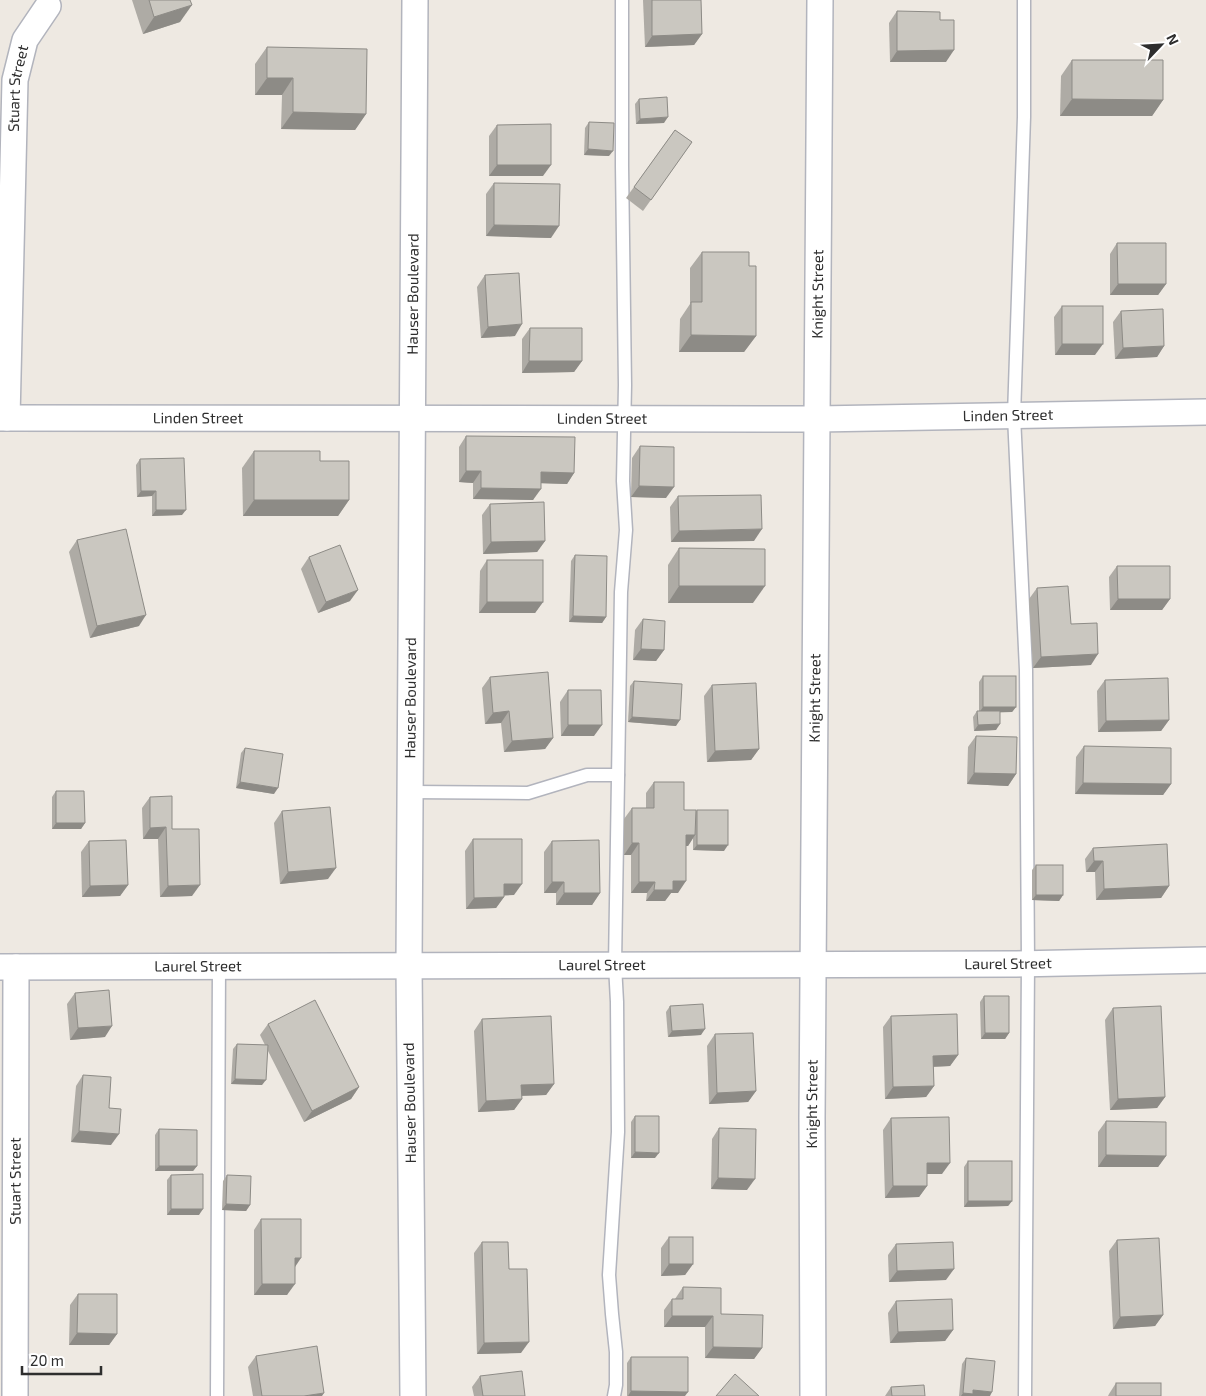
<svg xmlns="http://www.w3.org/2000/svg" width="1206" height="1396" font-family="'Exo 2',sans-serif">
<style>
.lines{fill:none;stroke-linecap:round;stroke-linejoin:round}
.lane-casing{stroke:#b2b4bd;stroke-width:15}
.street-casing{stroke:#b2b4bd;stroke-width:28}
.lane{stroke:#fff;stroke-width:12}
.street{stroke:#fff;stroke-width:25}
.wall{fill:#aeaba5}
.shaded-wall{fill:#8d8b86}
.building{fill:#cac7c0;stroke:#8d8b86}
.labels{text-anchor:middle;stroke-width:4;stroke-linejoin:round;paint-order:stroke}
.street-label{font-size:15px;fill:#2e2e2e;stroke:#fff}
</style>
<rect width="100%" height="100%" fill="#eee9e2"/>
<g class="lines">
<g class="lane-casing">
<g id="lane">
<path d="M1024,0V117L1014,416L1026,670L1028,963L1025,1396"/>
<path d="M410,792L528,793L587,775H618"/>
<path d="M217,1396L219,966"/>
<path d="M614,1396L616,1385V1352L612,1314L609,1275L618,1132L617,1002L615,965L621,592L626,530L623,481L625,385L622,166V0"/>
</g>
</g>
<g class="street-casing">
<g id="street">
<path id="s1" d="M0,418L817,419L1206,412"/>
<path id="s2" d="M7,418L15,80L25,40L48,6"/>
<path id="s3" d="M0,967L1014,964L1206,960"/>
<path id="s4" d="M15,1396L16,967"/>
<path id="s5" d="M413,1396L409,965L415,0"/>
<path id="s6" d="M813,1396L812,1118L820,0"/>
</g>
</g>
<use href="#lane" class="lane"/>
<use href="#street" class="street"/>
</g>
<g class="wall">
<path d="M132,0H190L180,22L143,34Z"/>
<path d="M643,0H701L702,34L694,45L645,47Z"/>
<path d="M897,11L940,20L946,62H890L889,23Z"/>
<path d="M267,47L366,114L355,130L281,129L282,95H255V64Z"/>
<path d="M1072,60L1163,100L1152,116H1060L1061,76Z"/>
<path d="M639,99L664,123L636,124L635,104Z"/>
<path d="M589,122L609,156L584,155L585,128Z"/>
<path d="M497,125L543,176H489V136Z"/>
<path d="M675,130L692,142L643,211L626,198Z"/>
<path d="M494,183L551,238L486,236V194Z"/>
<path d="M1117,243L1166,284L1158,295H1110V254Z"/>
<path d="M702,252L756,336L744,352H679L680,319L690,304V268Z"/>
<path d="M485,275L515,336L481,338L477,287Z"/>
<path d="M1062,306L1095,355H1055L1054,317Z"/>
<path d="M1121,311L1164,346L1157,357L1115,359L1113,322Z"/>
<path d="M530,328L582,361L574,372L522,373V339Z"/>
<path d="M466,436L574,473L567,484L541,483L533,500L473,499V483L459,482V447Z"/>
<path d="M640,446L666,498L631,497L632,458Z"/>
<path d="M254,451L320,461L349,500L338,516H243L242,468Z"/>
<path d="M140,459L182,515L152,516V496L137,497L136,465Z"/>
<path d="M678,496L754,541L671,542L670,507Z"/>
<path d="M490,504L545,541L537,552L483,554L482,515Z"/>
<path d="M77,540L139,626L90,638L69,552Z"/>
<path d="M679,548L753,603H668V565Z"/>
<path d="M575,555L606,617L602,623L569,622L571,561Z"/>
<path d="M309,557L350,601L318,613L301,569Z"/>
<path d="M487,560L543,602L535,613H479L480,571Z"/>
<path d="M1117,566L1170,599L1162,610H1110L1109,577Z"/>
<path d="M1037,588L1071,624L1091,665L1033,668L1029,599Z"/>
<path d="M643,619L664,650L656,661L633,660L635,630Z"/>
<path d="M983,676L1016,707L1012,712H1000L996,730L974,731L973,717L977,711H979V682Z"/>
<path d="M490,677L553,738L545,749L504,752L501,723L485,724L482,688Z"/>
<path d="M1105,680L1169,720L1161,731L1098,732L1097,691Z"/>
<path d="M634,681L676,726L628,722L630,686Z"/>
<path d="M712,685L759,749L751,760L707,762L704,696Z"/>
<path d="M568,690L594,736H561L560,702Z"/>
<path d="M976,736L1016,774L1008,786L967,784L968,747Z"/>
<path d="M1084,746L1171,784L1163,795L1075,794L1076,757Z"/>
<path d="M245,748L274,794L236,788L241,753Z"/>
<path d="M654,782L684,810L695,813L697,810L724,851L693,850V838L688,846H686L678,893H671L665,901H646L647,893H631V855H624V819L632,808H646V793Z"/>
<path d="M56,791L85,823L81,829H52V797Z"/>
<path d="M150,797L172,829L192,896L160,897L158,839H143L142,808Z"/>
<path d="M282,811L328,879L280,884L274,823Z"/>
<path d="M473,839L514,895H504V897L496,908L466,909L465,851Z"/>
<path d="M89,841L128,885L120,896L82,897L81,852Z"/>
<path d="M552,841L600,893L592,905H556V893H544V852Z"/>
<path d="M1093,848L1169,886L1161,898L1096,900L1095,872H1086L1085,859Z"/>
<path d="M1036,865L1063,895L1059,901L1032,900V870Z"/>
<path d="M75,993L105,1037L70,1040L67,1004Z"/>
<path d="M984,996L1009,1033L1005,1039H981L980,1002Z"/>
<path d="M670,1006L701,1035L668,1037L666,1012Z"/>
<path d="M1113,1008L1165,1097L1157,1108L1110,1110L1105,1020Z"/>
<path d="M891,1016L958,1055L950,1066L933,1067L934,1086L926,1097L885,1099L883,1027Z"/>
<path d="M482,1019L554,1084L546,1095L522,1096V1099L514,1110L478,1112L474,1031Z"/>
<path d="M268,1024L359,1087L351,1099L304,1122L267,1049L262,1085L231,1084L233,1049L237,1044L265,1045L260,1035Z"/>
<path d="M715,1034L756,1091L748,1102L709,1104L707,1046Z"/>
<path d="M83,1075L109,1108L111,1145L71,1142L76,1086Z"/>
<path d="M635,1116L655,1158H631V1122Z"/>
<path d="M891,1118L942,1174H927V1186L919,1197L885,1198L883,1130Z"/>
<path d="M1106,1121L1166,1156L1158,1167H1098V1132Z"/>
<path d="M719,1128L747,1190L711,1189L712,1139Z"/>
<path d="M159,1129L197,1166L193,1171H155V1135Z"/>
<path d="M968,1161L1012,1201L1008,1206L964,1207V1167Z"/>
<path d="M171,1175L199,1215H167V1180Z"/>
<path d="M227,1175L250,1205L246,1211L222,1210L223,1181Z"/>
<path d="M261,1219L295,1267L287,1295H254V1230Z"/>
<path d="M669,1237L693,1264L685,1275L661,1276V1248Z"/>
<path d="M1117,1240L1163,1315L1155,1326L1113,1329L1109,1251Z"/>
<path d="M482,1242L509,1269L521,1353L477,1354L474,1253Z"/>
<path d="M896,1244L946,1280L889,1282L888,1255Z"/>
<path d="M683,1287L721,1314L762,1348L754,1359L705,1358V1327H664V1310L672,1299H675Z"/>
<path d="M78,1294L117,1334L109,1345H69L70,1305Z"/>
<path d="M896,1301L953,1330L945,1341L890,1343L888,1313Z"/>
<path d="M256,1356L322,1396H253L248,1367Z"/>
<path d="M631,1357L685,1396H627V1363Z"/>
<path d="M966,1358L990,1396H959L962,1364Z"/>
<path d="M480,1376L525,1396H474L472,1387Z"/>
<path d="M1116,1383L1161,1396H1108L1109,1394Z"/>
<path d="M891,1387L925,1396H885Z"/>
</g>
<g class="shaded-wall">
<path d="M192,5L180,22L143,34L154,17Z"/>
<path d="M702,34L694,45L645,47L652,36Z"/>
<path d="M954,50L946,62H890L897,51Z"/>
<path d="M267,78H293L282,95H255Z"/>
<path d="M1072,99L1163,100L1152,116H1060Z"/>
<path d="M293,112L366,114L355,130L281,129Z"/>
<path d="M668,117L664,123L636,124L640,119Z"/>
<path d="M588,149L613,151L609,156L584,155Z"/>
<path d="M497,165H551L543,176H489Z"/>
<path d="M494,225L559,226L551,238L486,236Z"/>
<path d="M1118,284H1166L1158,295H1110Z"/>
<path d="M522,324L515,336L481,338L488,327Z"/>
<path d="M691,335L756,336L744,352H679Z"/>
<path d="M1062,344H1103L1095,355H1055Z"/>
<path d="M1164,346L1157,357L1115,359L1123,348Z"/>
<path d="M529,361H582L574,372L522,373Z"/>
<path d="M466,471H481L473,483L459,482Z"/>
<path d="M541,472L574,473L567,484L533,483Z"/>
<path d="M639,486L674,487L666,498L631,497Z"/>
<path d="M481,488L541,489L533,500L473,499Z"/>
<path d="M141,491H156L152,496L137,497Z"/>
<path d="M254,500H349L338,516H243Z"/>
<path d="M156,510H186L182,515L152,516Z"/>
<path d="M762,529L754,541L671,542L679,531Z"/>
<path d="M545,541L537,552L483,554L491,542Z"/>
<path d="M679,586H765L753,603H668Z"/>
<path d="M358,590L350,601L318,613L326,602Z"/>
<path d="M1118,599H1170L1162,610H1110Z"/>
<path d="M487,602H543L535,613H479Z"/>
<path d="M146,615L139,626L90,638L97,626Z"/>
<path d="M573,616L606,617L602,623L569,622Z"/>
<path d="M641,649L664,650L656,661L633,660Z"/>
<path d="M1098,654L1091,665L1033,668L1041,657Z"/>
<path d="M983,707H1016L1012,712L979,713Z"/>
<path d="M509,711L501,723L485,724L493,713Z"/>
<path d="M632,717L680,720L676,726L628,722Z"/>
<path d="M1169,720L1161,731L1098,732L1106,721Z"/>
<path d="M1000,724L996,730L974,731L978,725Z"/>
<path d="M568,725H602L594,736H561Z"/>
<path d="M553,738L545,749L504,752L512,741Z"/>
<path d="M759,749L751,760L707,762L715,751Z"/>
<path d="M974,773L1016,774L1008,786L967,784Z"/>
<path d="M240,782L278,788L274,794L236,788Z"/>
<path d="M1083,783L1171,784L1163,795L1075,794Z"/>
<path d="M56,823H85L81,829H52Z"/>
<path d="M166,827L158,839H143L150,828Z"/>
<path d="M686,835H695L688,846H678Z"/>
<path d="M632,843H639L631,855H624Z"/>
<path d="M697,845H728L724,851L693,850Z"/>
<path d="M1094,861H1103L1095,872H1086Z"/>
<path d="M336,868L328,879L280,884L288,872Z"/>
<path d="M673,881H686L678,893H671L665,901H646L654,890Z"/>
<path d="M552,882H564L556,893H544Z"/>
<path d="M639,882H655L647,893H631Z"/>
<path d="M504,884H522L514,895L496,896Z"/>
<path d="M128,885L120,896L82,897L90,886Z"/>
<path d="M200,885L192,896L160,897L168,886Z"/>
<path d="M1169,886L1161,898L1096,900L1104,889Z"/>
<path d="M564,893H600L592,905H556Z"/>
<path d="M1036,895H1063L1059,901L1032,900Z"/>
<path d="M504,897L496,908L466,909L474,898Z"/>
<path d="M112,1026L105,1037L70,1040L78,1028Z"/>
<path d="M705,1029L701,1035L668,1037L672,1031Z"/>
<path d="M985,1033H1009L1005,1039H981Z"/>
<path d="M958,1055L950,1066L925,1067L933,1056Z"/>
<path d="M235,1079L266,1080L262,1085L231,1084Z"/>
<path d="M554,1084L546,1095L513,1096L521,1085Z"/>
<path d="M934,1086L926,1097L885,1099L893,1087Z"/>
<path d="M359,1087L351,1099L304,1122L312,1111Z"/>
<path d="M756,1091L748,1102L709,1104L717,1093Z"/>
<path d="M1165,1097L1157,1108L1110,1110L1118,1099Z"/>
<path d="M522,1099L514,1110L478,1112L486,1101Z"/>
<path d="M79,1131L119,1134L111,1145L71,1142Z"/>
<path d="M635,1152L659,1153L655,1158H631Z"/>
<path d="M1106,1155L1166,1156L1158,1167H1098Z"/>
<path d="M927,1163H950L942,1174H919Z"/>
<path d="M159,1166H197L193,1171H155Z"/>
<path d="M718,1178L755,1179L747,1190L711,1189Z"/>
<path d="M893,1186H927L919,1197L885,1198Z"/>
<path d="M968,1201H1012L1008,1206L964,1207Z"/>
<path d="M226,1204L250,1205L246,1211L222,1210Z"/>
<path d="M171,1209H203L199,1215H167Z"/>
<path d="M295,1258H301L293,1270Z"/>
<path d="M669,1264H693L685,1275L661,1276Z"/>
<path d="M954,1269L946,1280L889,1282L897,1271Z"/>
<path d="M262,1284H295L287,1295H254Z"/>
<path d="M1163,1315L1155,1326L1113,1329L1120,1317Z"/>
<path d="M672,1316H713L705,1327H664Z"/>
<path d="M953,1330L945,1341L890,1343L898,1332Z"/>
<path d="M77,1333L117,1334L109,1345H69Z"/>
<path d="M529,1342L521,1353L477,1354L484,1343Z"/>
<path d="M713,1347L762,1348L754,1359L705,1358Z"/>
<path d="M973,1390L992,1392L990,1396H961L963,1393Z"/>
<path d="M631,1391L688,1392L685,1396H628Z"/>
<path d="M324,1393L322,1396H304Z"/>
</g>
<g class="building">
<path d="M149,0H190L192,5L154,17Z"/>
<path d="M652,0H701L702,34L652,36Z"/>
<path d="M897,11L940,12V20H954V50L897,51Z"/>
<path d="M267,47L367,49L366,114L293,112V78H267Z"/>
<path d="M1072,60H1163V100L1072,99Z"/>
<path d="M667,97L668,117L640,119L639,99Z"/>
<path d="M589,122L614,123L613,151L588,149Z"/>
<path d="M551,124V165H497V125Z"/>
<path d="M675,130L692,142L651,200L634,187Z"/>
<path d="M494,183L560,184L559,226L494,225Z"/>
<path d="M1117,243H1166V284H1118Z"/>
<path d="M702,252H749V266H756V336L691,335V302H702Z"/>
<path d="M519,273L522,324L488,327L485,275Z"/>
<rect x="1062" y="306" width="41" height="38"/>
<path d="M1163,309L1164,346L1123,348L1121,311Z"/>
<path d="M530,328H582V361H529Z"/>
<path d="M466,436L575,437L574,473L541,472V489L481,488V471H466Z"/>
<path d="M640,446L674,447V487L639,486Z"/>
<path d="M254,451H320V461H349V500H254Z"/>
<path d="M184,458L186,510H156V491H141L140,459Z"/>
<path d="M761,495L762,529L679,531L678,496Z"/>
<path d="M544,502L545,541L491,542L490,504Z"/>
<path d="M126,529L146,615L97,626L77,540Z"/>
<path d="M340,545L358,590L326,602L309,557Z"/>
<path d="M679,548L765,549V586H679Z"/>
<path d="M575,555L607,556L606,617L573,616Z"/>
<rect x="487" y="560" width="56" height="42"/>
<path d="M1117,566H1170V599H1118Z"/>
<path d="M1068,586L1071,624L1097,623L1098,654L1041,657L1037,588Z"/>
<path d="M643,619L665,621L664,650L641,649Z"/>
<path d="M548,672L553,738L512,741L509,711L493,713L490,677Z"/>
<rect x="983" y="676" width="33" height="31"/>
<path d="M1168,678L1169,720L1106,721L1105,680Z"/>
<path d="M634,681L682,684L680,720L632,717Z"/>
<path d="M756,683L759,749L715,751L712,685Z"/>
<path d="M568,690H601L602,725H568Z"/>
<path d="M977,711H1000V724L978,725Z"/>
<path d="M976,736L1017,737L1016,774L974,773Z"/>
<path d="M1084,746L1171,748V784L1083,783Z"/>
<path d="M245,748L283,754L278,788L240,782Z"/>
<path d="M654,782H684V810H696L695,835H686V881H673V890H654L655,882H639V843H632V808H654Z"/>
<path d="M56,791H84L85,823H56Z"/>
<path d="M172,796V829H199L200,885L168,886L166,827L150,828V797Z"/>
<path d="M330,807L336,868L288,872L282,811Z"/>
<rect x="697" y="810" width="31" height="35"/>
<path d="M473,839H522V884H504V897L474,898Z"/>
<path d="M126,840L128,885L90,886L89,841Z"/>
<path d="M599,840L600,893H564V882H552V841Z"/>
<path d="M1167,844L1169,886L1104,889L1103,861H1094L1093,848Z"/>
<rect x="1036" y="865" width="27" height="30"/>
<path d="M109,990L112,1026L78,1028L75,993Z"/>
<path d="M984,996H1009V1033H985Z"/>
<path d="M315,1000L359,1087L312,1111L268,1024Z"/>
<path d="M703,1004L705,1029L672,1031L670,1006Z"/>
<path d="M1161,1006L1165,1097L1118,1099L1113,1008Z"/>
<path d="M957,1014L958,1055L933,1056L934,1086L893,1087L891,1016Z"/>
<path d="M551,1016L554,1084L521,1085L522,1099L486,1101L482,1019Z"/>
<path d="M753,1033L756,1091L717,1093L715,1034Z"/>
<path d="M237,1044L268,1045L266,1080L235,1079Z"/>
<path d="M83,1075L111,1077L109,1108L121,1109L119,1134L79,1131Z"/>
<path d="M635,1116H659V1153L635,1152Z"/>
<path d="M949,1117L950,1163H927V1186H893L891,1118Z"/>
<path d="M1106,1121L1166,1122V1156L1106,1155Z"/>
<path d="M719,1128L756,1129L755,1179L718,1178Z"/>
<path d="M159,1129L197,1130V1166H159Z"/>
<rect x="968" y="1161" width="44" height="40"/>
<path d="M203,1174V1209H171V1175Z"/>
<path d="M227,1175L251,1176L250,1205L226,1204Z"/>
<path d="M261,1219H301V1258H295V1284H262Z"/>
<rect x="669" y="1237" width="24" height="27"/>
<path d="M1159,1238L1163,1315L1120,1317L1117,1240Z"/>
<path d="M482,1242H508L509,1269H527L529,1342L484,1343Z"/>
<path d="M953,1242L954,1269L897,1271L896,1244Z"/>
<path d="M683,1287L721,1288V1314L763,1315L762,1348L713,1347V1316H672V1299H683Z"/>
<path d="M78,1294H117V1334L77,1333Z"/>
<path d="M952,1299L953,1330L898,1332L896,1301Z"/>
<path d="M317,1346L324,1393L304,1396H262L256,1356Z"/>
<path d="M631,1357H688V1392L631,1391Z"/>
<path d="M966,1358L995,1361L992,1392L973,1390V1394L963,1393Z"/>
<path d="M522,1371L525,1396H483L480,1376Z"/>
<path d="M735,1374L759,1396H716Z"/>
<rect x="1116" y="1383" width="45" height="13"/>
<path d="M924,1385L925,1396H892L891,1387Z"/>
</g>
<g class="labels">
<g class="street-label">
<text dy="5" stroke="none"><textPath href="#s2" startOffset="330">Stuart Street</textPath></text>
<text dy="5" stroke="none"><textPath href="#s5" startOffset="1102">Hauser Boulevard</textPath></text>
<text dy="5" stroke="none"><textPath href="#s6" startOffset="1102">Knight Street</textPath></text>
<text dy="5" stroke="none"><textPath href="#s1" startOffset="1008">Linden Street</textPath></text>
<text dy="5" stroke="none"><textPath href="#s1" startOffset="198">Linden Street</textPath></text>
<text dy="5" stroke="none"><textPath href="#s1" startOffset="602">Linden Street</textPath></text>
<text dy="5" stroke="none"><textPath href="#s5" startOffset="698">Hauser Boulevard</textPath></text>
<text dy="5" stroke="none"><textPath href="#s6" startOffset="698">Knight Street</textPath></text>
<text dy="5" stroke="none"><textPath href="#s3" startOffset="1008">Laurel Street</textPath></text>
<text dy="5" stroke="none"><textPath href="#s3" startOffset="602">Laurel Street</textPath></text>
<text dy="5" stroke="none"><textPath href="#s3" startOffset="198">Laurel Street</textPath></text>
<text transform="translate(410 1103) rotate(-91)" y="5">Hauser Boulevard</text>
<text dy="5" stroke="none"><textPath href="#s6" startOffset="292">Knight Street</textPath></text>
<text dy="5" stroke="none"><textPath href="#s4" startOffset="215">Stuart Street</textPath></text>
</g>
</g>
<g transform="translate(1161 45) rotate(65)" stroke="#ffffff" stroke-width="4" paint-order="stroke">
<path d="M0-4L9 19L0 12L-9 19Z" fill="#2e2e2e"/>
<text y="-8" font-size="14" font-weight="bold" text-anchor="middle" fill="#2e2e2e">N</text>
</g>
<path d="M22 1366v8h79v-8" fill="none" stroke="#2e2e2e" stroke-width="2.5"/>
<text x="30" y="1366" font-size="15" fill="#2e2e2e" stroke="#ffffff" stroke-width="4" paint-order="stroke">20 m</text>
</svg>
